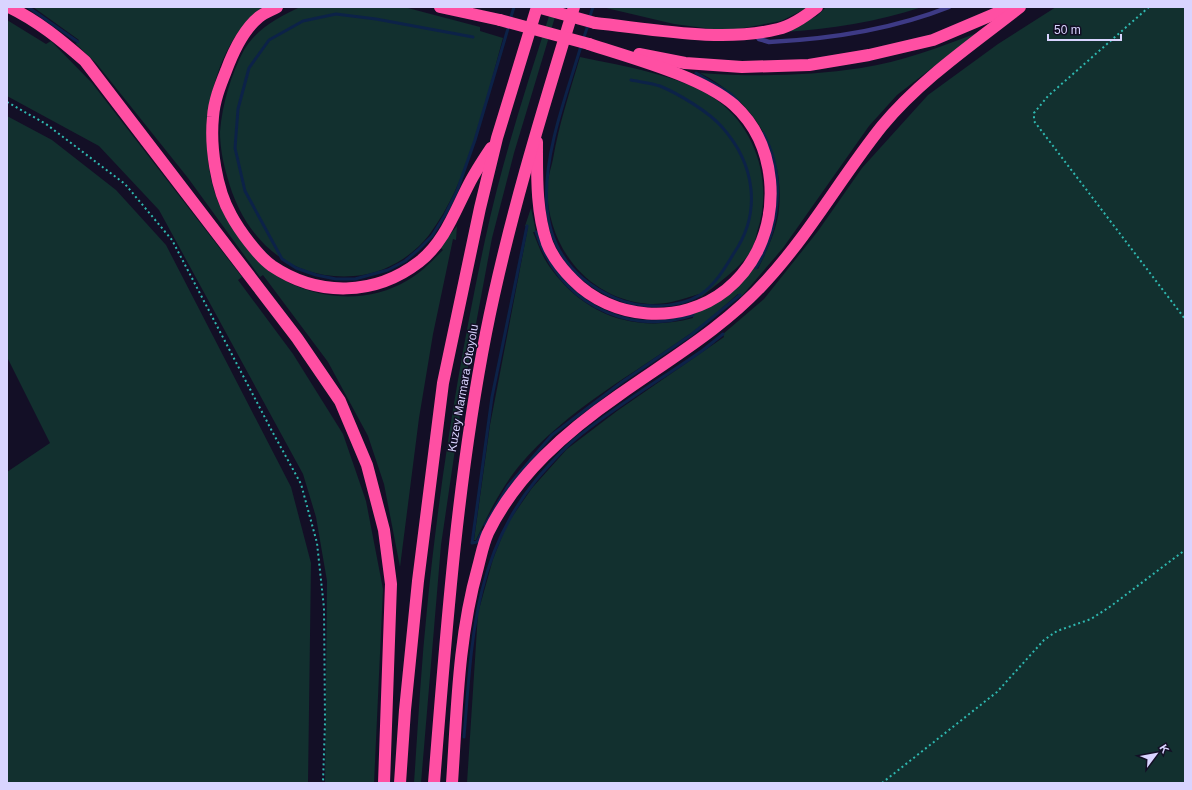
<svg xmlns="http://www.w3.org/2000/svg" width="1192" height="790" font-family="Helvetica,sans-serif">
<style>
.green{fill:#12302f}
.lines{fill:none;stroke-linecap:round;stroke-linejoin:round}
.stream{stroke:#0c2248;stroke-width:3}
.path{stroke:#2fb8b0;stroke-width:2;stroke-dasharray:2 3;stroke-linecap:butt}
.lane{stroke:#3d3a85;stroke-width:4.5}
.highway{stroke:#ff4fa3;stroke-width:12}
.highway-bridge{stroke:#ff4fa3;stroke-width:12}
.labels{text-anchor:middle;stroke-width:3;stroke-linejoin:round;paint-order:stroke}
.street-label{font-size:12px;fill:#d9d4ff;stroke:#130f26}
</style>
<rect width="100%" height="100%" fill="#130f26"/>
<g class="green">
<path d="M33,7H264C206,45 191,159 225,216C229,222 236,228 241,234C253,247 264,260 276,273L275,275C314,300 367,305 408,280C422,272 432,261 443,250L440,247L457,226L456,240L453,239L433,334L419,418L400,567L384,484L368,436L328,362L263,275L260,277L188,178L96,63L76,44L79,40Z"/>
<path d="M300,7H404L480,27V31L503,38C485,102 470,181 429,235C411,258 383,274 354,276C287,281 243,237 227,176C223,162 220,147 220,132C222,105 231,74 244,50C256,29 279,17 300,7Z"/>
<path d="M552,7H558L514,153L492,238L464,388L441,545L421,783H414C418,725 421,667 427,609C439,486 459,361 485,240C502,161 527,84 552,7Z"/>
<path d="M602,7H809L781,21L727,31L674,24Z"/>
<path d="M826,7H922C877,22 831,29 783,32L817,16Z"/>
<path d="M1056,7H1185V783H467L478,613L493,559L507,524L532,488L567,449L617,411L724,337L723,334L764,299L818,231L862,168L928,95L998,44Z"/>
<path d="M7,20L46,44L51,41L92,83L242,277L238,280L293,354L343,434L366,501L383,589L374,783H325L327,581L316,517L303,474L159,210L99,146L7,96Z"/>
<path d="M977,33L897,95L869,126L783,248L741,297L738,294C724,306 710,320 694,331C634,374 567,409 519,466C501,488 488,514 476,540H474L490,425L528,227L525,226L531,208L536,232H533C538,244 543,259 552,270C587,317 637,333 693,318V314C721,302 734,292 754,268L758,269C767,250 777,230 779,209C785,150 752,99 700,73C754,77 808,76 861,68C901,62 940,47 977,33Z"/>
<path d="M580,57C623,66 682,75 718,101C758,131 773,186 757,232C756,238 754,244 752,249C743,266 716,285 701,297L699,294C683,299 666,305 649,304C588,299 548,248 547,189C547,179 551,169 553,159C559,124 570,91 580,57Z"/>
<path d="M7,116L52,140L116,190L166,245L291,487L311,563L308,783H7V472L50,443L7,357Z"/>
</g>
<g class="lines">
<g class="stream">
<path d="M28,7L78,42"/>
<path d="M589,19L593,7"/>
<path d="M510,20L514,7"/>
<path d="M473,37L376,19L336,14L303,21L269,40L249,68L238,109L235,148L245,191L282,259L296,268L316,275L336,279H355L388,270L405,261L418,250L432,236L445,215L457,191L475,140L509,25"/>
<path d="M583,40L588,25"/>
<path d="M581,46C556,131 503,249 615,298C640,309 677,309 700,295C715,285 725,268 734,253C762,212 755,164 722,127C709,112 679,94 660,86C651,83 640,82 631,80"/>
<path d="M696,73L731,94L739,102"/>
<path d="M536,232C557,299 624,338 693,315"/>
<path d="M756,268C780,228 786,175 763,133"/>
<path d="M485,525L508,486L552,435L622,382L691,335L740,295"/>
<path d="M482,532L477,542L472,543L492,397L527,226"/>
<path d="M464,737C472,642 473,557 536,480C548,466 560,452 574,440C614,407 660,380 703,350L723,334"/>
</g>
<g class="path">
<path d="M1149,7L1048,96L1034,113V121L1185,319"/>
<path d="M7,102L46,124L125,184L172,240L273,433L301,484L317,543L324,608L325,722L323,783"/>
<path d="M882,783L997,692L1044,640L1057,631L1091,619L1111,606L1185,550"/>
</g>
<path class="lane" d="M755,34L759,39L769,42C831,39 891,30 949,7"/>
<g class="highway">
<path d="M9,7C38,21 61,40 85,61L297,338L340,401L367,465L384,530L391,584L384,783"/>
<path d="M277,7C272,10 264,13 259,17C243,30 233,52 226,71C220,86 214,101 213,117C210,146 216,189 231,215C239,230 258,256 272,266C318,297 375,296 419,262C444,243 455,211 469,184C475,172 483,160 491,148"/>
<path d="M440,7L500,20"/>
<path d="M595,23C652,29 723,43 778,29C791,26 807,15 817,7"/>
<path d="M639,54L685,63L742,67L809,65L869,55L933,40L1011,7"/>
<path d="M537,142C537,176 536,211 547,243C552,256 563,270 573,280C612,320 681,326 726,290C759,263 774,222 770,180C767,151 756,125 734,105C701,76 631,58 589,44"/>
<path d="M400,783L405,710L418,581L443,383L480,208L497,138L537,7"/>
<path d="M434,783C446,633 457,481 486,333C508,222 541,115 574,7"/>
<path d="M452,783C457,710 458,638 478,567C481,556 483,544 488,533C516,475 567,431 619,395C670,359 725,327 767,280C810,233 842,176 882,126C921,79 973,44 1020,7"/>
</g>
<g class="highway-bridge">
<path d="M537,7L595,23"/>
<path d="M500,20L589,44"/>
</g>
</g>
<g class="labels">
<g class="street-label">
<text transform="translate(463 388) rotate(-80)" y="4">Kuzey Marmara Otoyolu</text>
</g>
</g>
<rect width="1192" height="790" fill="none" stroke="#d9d4ff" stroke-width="16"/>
<g transform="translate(1156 754) rotate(58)" stroke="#130f26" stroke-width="3" paint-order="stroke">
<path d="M0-3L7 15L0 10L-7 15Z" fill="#d9d4ff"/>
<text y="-6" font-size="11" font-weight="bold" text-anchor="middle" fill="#d9d4ff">K</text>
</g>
<path d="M1048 34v6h73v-6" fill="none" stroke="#d9d4ff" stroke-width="2"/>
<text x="1054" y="34" font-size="12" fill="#d9d4ff" stroke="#130f26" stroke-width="3" paint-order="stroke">50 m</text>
</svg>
